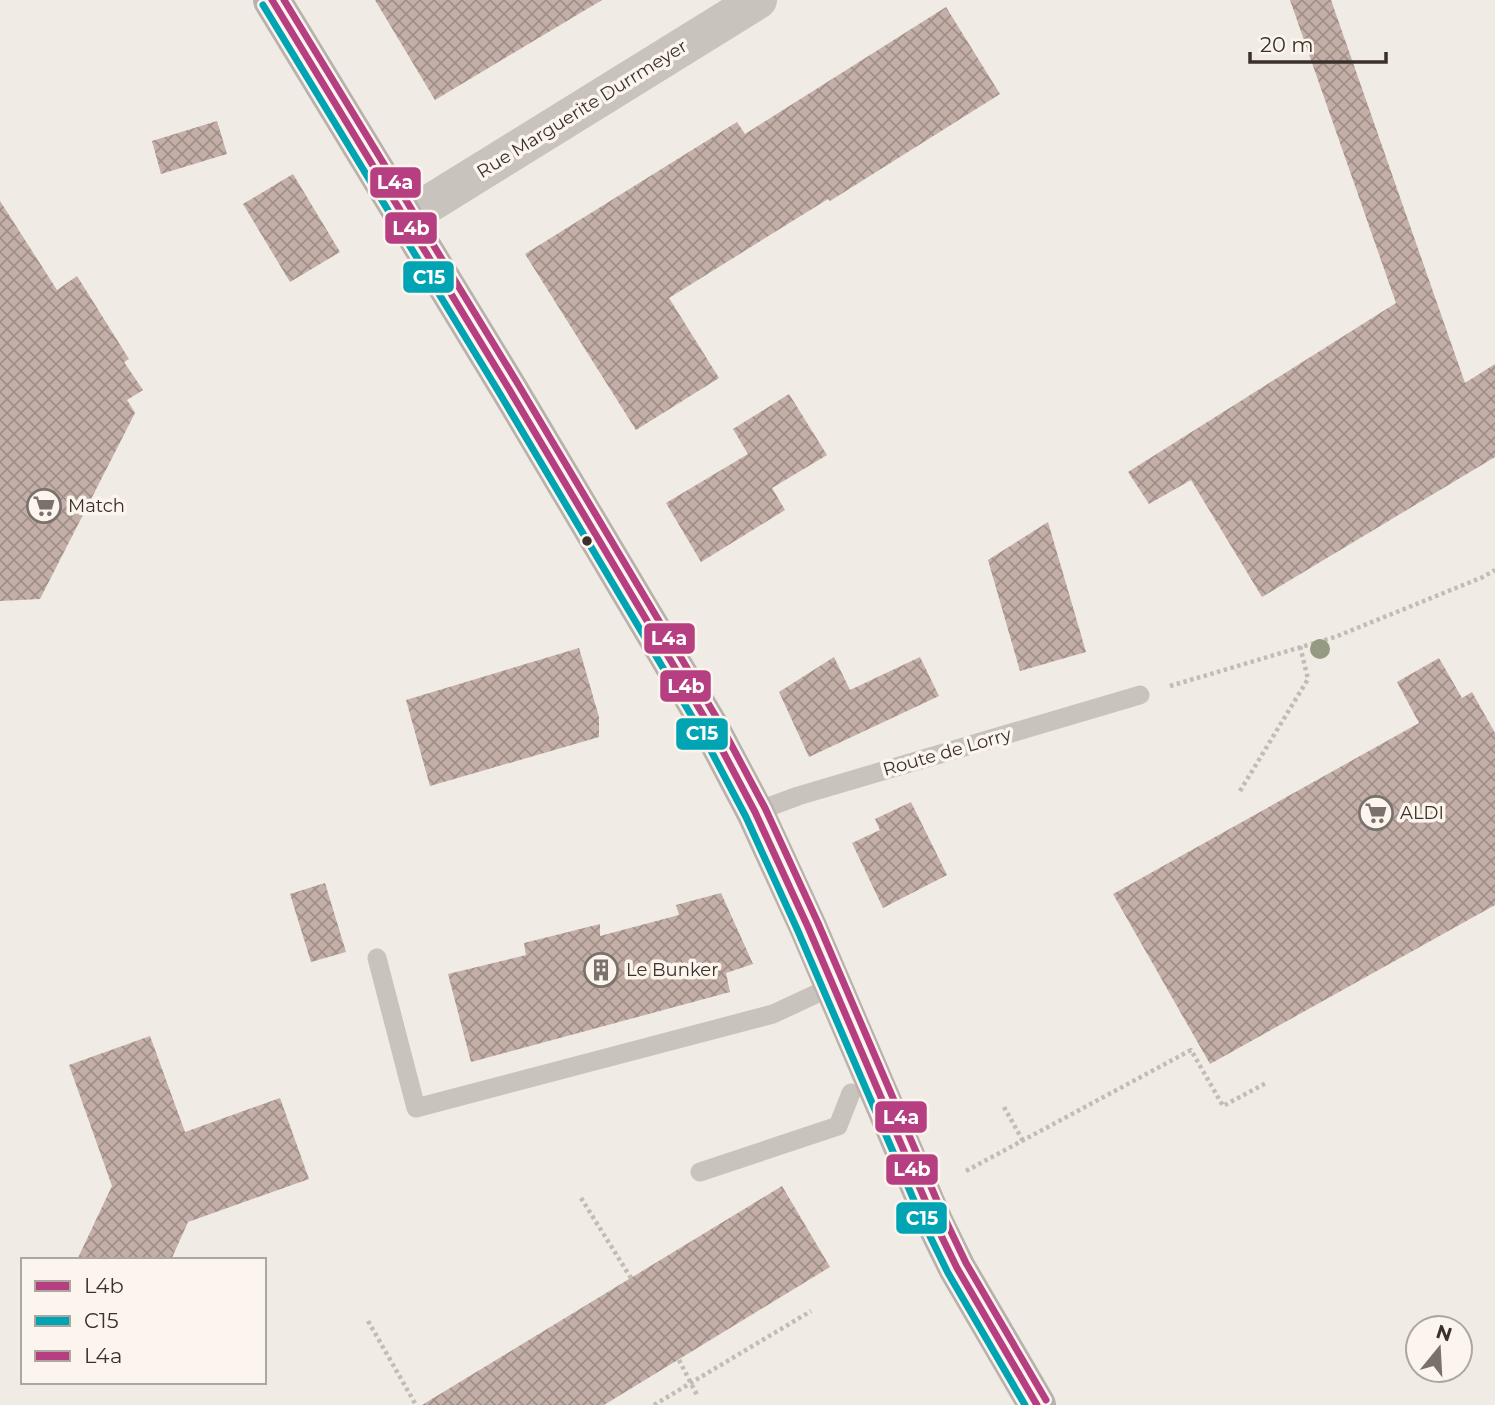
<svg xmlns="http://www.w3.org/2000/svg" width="1495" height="1405" font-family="Montserrat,sans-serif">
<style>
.building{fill:url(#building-cross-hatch)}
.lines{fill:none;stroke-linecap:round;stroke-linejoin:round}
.path{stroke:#c2bbb6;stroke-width:4.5;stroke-dasharray:3.5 3.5;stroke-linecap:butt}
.lane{stroke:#c9c3be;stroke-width:19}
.street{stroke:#c9c3be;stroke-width:38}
.primary{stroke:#b8b1ad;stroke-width:38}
.bus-1-casing{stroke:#fbf5ee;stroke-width:12}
.bus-2-casing{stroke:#fbf5ee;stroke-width:12}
.bus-3-casing{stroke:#fbf5ee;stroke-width:12}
.bus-1{stroke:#b63f82;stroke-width:7}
.bus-2{stroke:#00a4b2;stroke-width:7}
.bus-3{stroke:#b63f82;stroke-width:7}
.tree{fill:#959b80}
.bus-dot{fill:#3b302b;stroke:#fbf5ee;stroke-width:2.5}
.labels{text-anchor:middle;stroke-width:7;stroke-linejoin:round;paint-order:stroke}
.street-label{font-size:18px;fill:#3b302b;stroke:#fbf5ee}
.poi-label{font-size:18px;fill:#3b302b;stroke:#fbf5ee;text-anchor:start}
.line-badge{stroke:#fbf5ee;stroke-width:2.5}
.badge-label{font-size:19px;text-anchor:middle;font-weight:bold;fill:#fff}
</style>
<defs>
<pattern id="building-cross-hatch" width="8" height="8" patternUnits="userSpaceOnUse" patternTransform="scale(1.75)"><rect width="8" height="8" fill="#c3afa7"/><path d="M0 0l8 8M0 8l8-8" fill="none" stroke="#a08f88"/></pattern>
</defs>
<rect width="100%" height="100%" fill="#f0ebe5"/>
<g class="building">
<path d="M375,0H602L435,100Z"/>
<path d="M1290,0H1331L1465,383L1495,364V457L1262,597L1191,480L1149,504L1128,472L1396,303Z"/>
<path d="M946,7L1000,94L830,201L828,199L669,298L719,378L636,430L525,254L737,122L745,134Z"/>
<path d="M217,121L227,154L161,174L152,141Z"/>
<path d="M293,174L340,252L290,282L243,204Z"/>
<path d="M0,201L57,290L77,276L129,359L124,362L143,390L127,400L135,413L40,599L0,601Z"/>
<path d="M789,394L827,455L772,488L785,510L701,562L666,503L748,454L733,429Z"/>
<path d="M1048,522L1086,652L1020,671L988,560Z"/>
<path d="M579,648L599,717V737L430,786L406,700Z"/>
<path d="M834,657L850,690L920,657L939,696L809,757L779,692Z"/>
<path d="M1439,658L1462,698L1472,692L1495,733V905L1210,1064L1113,894L1419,723L1397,682Z"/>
<path d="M911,802L947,875L883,908L852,843L880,830L875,819Z"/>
<path d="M325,883L346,952L311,962L290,894Z"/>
<path d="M721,893L753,964L726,973L730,992L471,1062L448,974L526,955L524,943L600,924V936L679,915L676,905Z"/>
<path d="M150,1036L185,1132L280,1098L309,1179L188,1222L171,1260H77L112,1186L69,1065Z"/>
<path d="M782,1186L830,1267L604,1405H422Z"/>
</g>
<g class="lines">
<g class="path">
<path d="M1170,686L1335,637L1483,577L1495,570"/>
<path d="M1240,791L1308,679L1300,646"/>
<path d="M1004,1107L1023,1141"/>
<path d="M966,1171L1191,1050L1223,1106L1268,1082"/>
<path d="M581,1198L631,1278"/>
<path d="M368,1321L416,1405"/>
<path d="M679,1360L698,1397"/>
<path d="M654,1405L811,1311"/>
</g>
<g class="lane">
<path d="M755,812L798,796L1140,695"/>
<path d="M377,958L416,1108L773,1014L833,986"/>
<path d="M700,1172L838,1126L851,1093"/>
</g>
<path class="street" d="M406,218L758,0"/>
<path class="primary" d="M272,0L509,389L709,725L755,812L808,927L934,1221L957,1268L1037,1405"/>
<g class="bus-1-casing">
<path id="bus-1" d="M272,0L509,389L709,725L755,812L808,927L934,1221L957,1268L1037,1405"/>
</g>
<g class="bus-2-casing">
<path id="bus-2" d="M263,5L500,394L700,730L746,817L798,931L925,1226L948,1273L1025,1405"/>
</g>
<g class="bus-3-casing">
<path id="bus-3" d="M284,0L518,384L718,720L765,808L818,923L944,1217L966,1263L1046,1400"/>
</g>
<use href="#bus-1" class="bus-1"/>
<use href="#bus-2" class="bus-2"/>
<use href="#bus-3" class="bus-3"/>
</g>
<circle class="tree" cx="1320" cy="649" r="10"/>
<defs>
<g id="supermarket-ring" transform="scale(1.75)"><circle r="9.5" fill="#fbf5ee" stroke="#7a716c" stroke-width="1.5"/><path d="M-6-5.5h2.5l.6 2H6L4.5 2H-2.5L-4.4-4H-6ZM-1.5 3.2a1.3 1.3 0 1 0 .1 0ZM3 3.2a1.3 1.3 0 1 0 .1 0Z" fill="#7a716c"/></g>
<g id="building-ring" transform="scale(1.75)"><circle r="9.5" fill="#fbf5ee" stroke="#7a716c" stroke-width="1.5"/><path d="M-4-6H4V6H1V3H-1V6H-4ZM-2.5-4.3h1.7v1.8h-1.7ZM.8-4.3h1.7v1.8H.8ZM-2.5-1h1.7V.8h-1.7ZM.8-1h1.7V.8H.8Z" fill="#7a716c"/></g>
</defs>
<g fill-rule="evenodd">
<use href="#supermarket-ring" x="44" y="506"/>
<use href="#supermarket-ring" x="1376" y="813"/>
<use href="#building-ring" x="601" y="970"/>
</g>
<circle class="bus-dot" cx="587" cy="541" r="6"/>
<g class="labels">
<g class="street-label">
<text transform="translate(582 109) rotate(-32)" y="6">Rue Marguerite Durrmeyer</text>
<text transform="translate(947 752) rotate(-16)" y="6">Route de Lorry</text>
</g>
<g class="poi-label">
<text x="68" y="512">Match</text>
<text x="1400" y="819">ALDI</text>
<text x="626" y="976">Le Bunker</text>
</g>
</g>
<g class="line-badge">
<rect x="369" y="166" width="53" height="33" rx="7" fill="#b63f82"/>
<rect x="384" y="211" width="54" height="34" rx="7" fill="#b63f82"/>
<rect x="402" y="260" width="53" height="34" rx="7" fill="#00a4b2"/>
<rect x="643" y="622" width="53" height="33" rx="7" fill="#b63f82"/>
<rect x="659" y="669" width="53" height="34" rx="7" fill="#b63f82"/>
<rect x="675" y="717" width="54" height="34" rx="7" fill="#00a4b2"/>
<rect x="874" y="1100" width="54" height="34" rx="7" fill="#b63f82"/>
<rect x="885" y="1153" width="54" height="33" rx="7" fill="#b63f82"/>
<rect x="895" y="1201" width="53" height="34" rx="7" fill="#00a4b2"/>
</g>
<g class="badge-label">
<text x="395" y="189">L4a</text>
<text x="411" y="235">L4b</text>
<text x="429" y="284">C15</text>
<text x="669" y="645">L4a</text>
<text x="686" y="693">L4b</text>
<text x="702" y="740">C15</text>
<text x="901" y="1124">L4a</text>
<text x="912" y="1176">L4b</text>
<text x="922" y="1225">C15</text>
</g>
<rect x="21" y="1258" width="245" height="126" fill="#fbf5ee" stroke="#aea6a0" stroke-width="2"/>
<rect x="35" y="1281" width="35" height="10" fill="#b63f82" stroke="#aea6a0" stroke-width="2"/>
<text x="84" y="1293" font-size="21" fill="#3b302b">L4b</text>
<rect x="35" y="1316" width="35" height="10" fill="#00a4b2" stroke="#aea6a0" stroke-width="2"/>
<text x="84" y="1328" font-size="21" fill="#3b302b">C15</text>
<rect x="35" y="1351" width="35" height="10" fill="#b63f82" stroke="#aea6a0" stroke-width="2"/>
<text x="84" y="1363" font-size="21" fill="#3b302b">L4a</text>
<g transform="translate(1439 1349) rotate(18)"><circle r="33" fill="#fbf5ee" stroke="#aea6a0" stroke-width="2"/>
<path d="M0-5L12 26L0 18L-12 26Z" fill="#7a716c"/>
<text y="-10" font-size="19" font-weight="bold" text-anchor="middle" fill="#3b302b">N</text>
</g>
<path d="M1250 52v10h136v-10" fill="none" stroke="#3b302b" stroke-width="3.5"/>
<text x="1260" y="52" font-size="21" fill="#3b302b" stroke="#fbf5ee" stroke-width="5" paint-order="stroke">20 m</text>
</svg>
